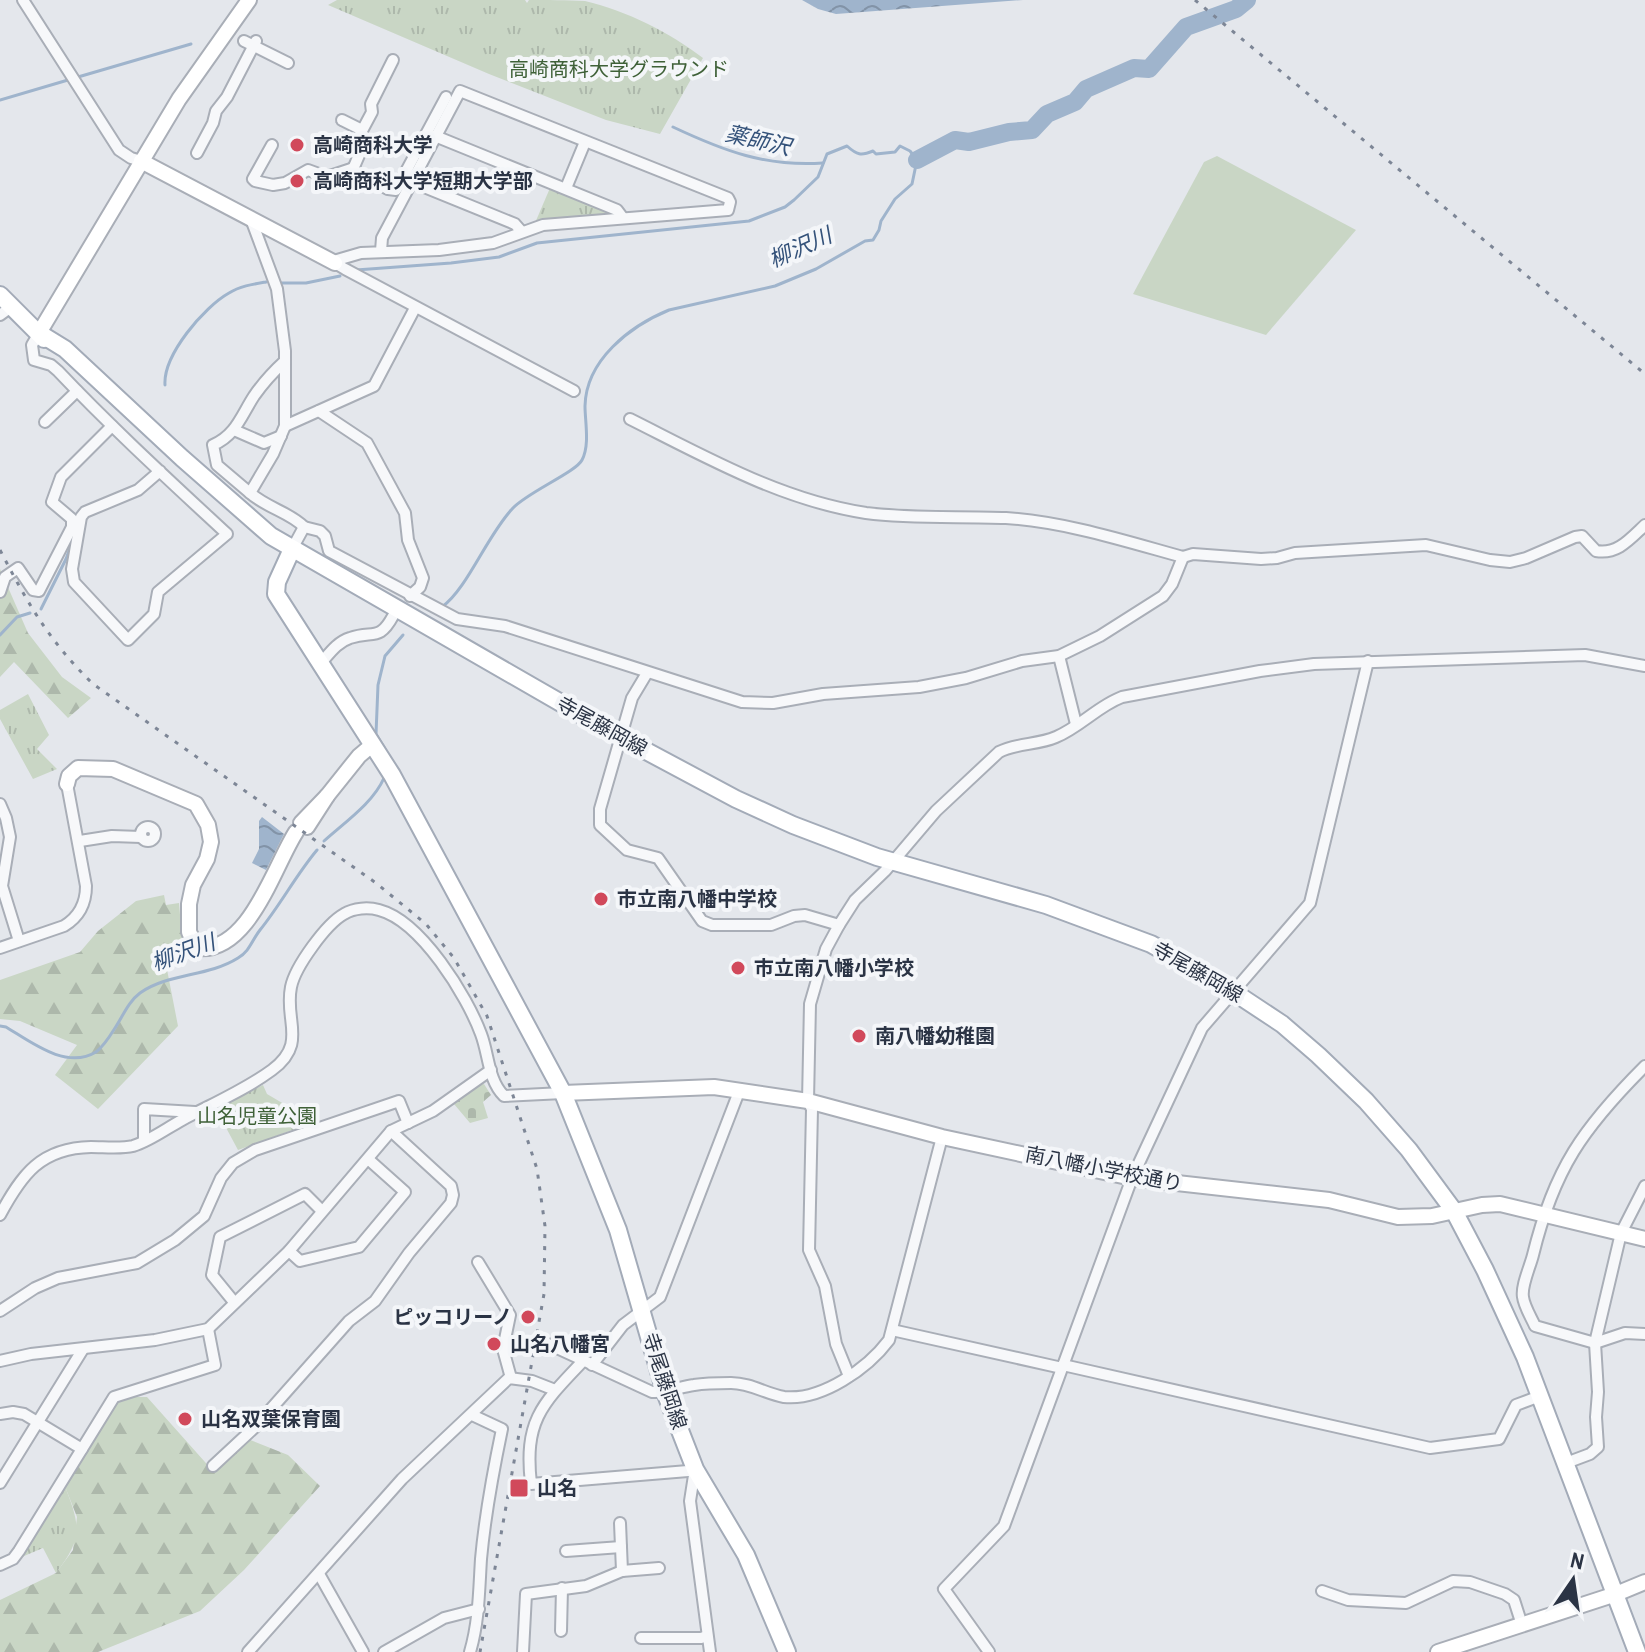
<svg xmlns="http://www.w3.org/2000/svg" width="1645" height="1652" font-family="'Archivo Narrow','Noto Sans JP',sans-serif">
<style>
.grass{fill:url(#grass-tufts)}
.forest{fill:url(#forest-firs)}
.cemetery{fill:url(#cemetery-stones)}
.pitch{fill:#c9d6c5}
.water{fill:url(#water-waves)}
.lines{fill:none;stroke-linecap:round;stroke-linejoin:round}
.stream{stroke:#9fb4cc;stroke-width:3}
.river{stroke:#9fb4cc;stroke-width:18}
.street-casing{stroke:#a9aeb7;stroke-width:14}
.secondary-casing{stroke:#a9aeb7;stroke-width:18}
.primary-casing{stroke:#a3abb8;stroke-width:20}
.street{stroke:#f7f8fa;stroke-width:10}
.secondary{stroke:#fff;stroke-width:14}
.primary{stroke:#fff;stroke-width:16}
.rail{stroke:#7d8696;stroke-width:3;stroke-dasharray:4 8;stroke-linecap:butt}
.poi-dot{fill:#d1495b;stroke:#f4f6f9;stroke-width:3}
.labels{text-anchor:middle;stroke-width:8;stroke-linejoin:round;paint-order:stroke}
.park-label{font-size:20px;fill:#3f6138;stroke:#f4f6f9}
.poi-label{font-size:20px;font-weight:bold;fill:#2b3445;stroke:#f4f6f9;text-anchor:start}
.street-label{font-size:20px;fill:#2b3445;stroke:#f4f6f9}
.water-label{font-size:22px;font-style:italic;fill:#34527a;stroke:#f4f6f9}
</style>
<defs>
<pattern id="grass-tufts" width="24" height="20" patternUnits="userSpaceOnUse" patternTransform="scale(2)"><rect width="24" height="20" fill="#c9d6c5"/><path d="M3 7l-1-3M5 7V3M7 7l1-3M15 17l-1-3M17 17v-4M19 17l1-3" fill="none" stroke="#adb8ab"/></pattern>
<pattern id="forest-firs" width="22" height="20" patternUnits="userSpaceOnUse" patternTransform="scale(2)"><rect width="22" height="20" fill="#c9d6c5"/><path d="M5 1l3.5 6h-7zM16 11l3.5 6h-7z" fill="#adb8ab"/></pattern>
<pattern id="cemetery-stones" width="16" height="16" patternUnits="userSpaceOnUse" patternTransform="scale(2)"><rect width="16" height="16" fill="#c9d6c5"/><path d="M2 7V4a2 2 0 0 1 4 0v3zM10 15v-3a2 2 0 0 1 4 0v3z" fill="#adb8ab"/></pattern>
<pattern id="water-waves" width="16" height="10" patternUnits="userSpaceOnUse" patternTransform="scale(2)"><rect width="16" height="10" fill="#9fb4cc"/><path d="M0 5q4-4 8 0t8 0" fill="none" stroke="#8293a7"/></pattern>
</defs>
<rect width="100%" height="100%" fill="#e4e7ec"/>
<g class="grass">
<path d="M337,0H525L527,3L529,0C546,0 568,0 585,1C627,11 669,32 703,58L660,134L606,120L489,74L328,5Z"/>
<path d="M550,188L607,211L606,215L535,223Z"/>
<path d="M28,694L49,735L37,749L57,769L33,779L0,719V710Z"/>
<path d="M263,1085L267,1094L284,1104L283,1120L306,1125L238,1150L216,1109Z"/>
<path d="M64,1484C80,1525 84,1537 56,1573L43,1548L17,1559L25,1551Z"/>
</g>
<g class="forest">
<path d="M0,569L28,633L62,677L91,698L68,718L14,662L0,677Z"/>
<path d="M164,895L166,905L179,903L182,938L179,943L163,949L178,1026L98,1109L55,1075L77,1045L20,1021L0,1019V980L80,952L98,931L136,901Z"/>
<path d="M131,1397H147L213,1471L248,1439L288,1455L320,1486L244,1570L200,1611L98,1652H0V1600L56,1573L73,1550L77,1517L64,1484L117,1403Z"/>
</g>
<path class="cemetery" d="M484,1084L491,1095L483,1102L488,1118L470,1123L454,1104L473,1086Z"/>
<path class="pitch" d="M1217,156L1356,230L1266,335L1133,294L1204,162Z"/>
<g class="water">
<path d="M802,0H1023L836,14L818,9Z"/>
<path d="M262,817L284,834L266,870L252,863L259,849V821Z"/>
</g>
<g class="lines">
<g class="stream">
<path d="M78,77L191,44"/>
<path d="M0,100L68,80"/>
<path d="M673,127C724,151 766,167 823,163"/>
<path d="M356,270L451,263L499,257L537,243L749,221L785,207L794,200L818,177L827,154L847,146C857,155 861,156 873,151L876,154L895,152L900,146L910,151L917,160L912,184L895,199L881,221L879,230L873,240L865,241L816,269L775,286L669,310C630,326 586,360 585,406C585,422 590,445 582,460C576,472 528,492 513,508C487,535 468,588 442,607"/>
<path d="M281,283H306L340,276"/>
<path d="M165,385C163,355 204,307 229,293C240,286 254,284 266,282"/>
<path d="M41,609L66,559L73,540"/>
<path d="M0,635L17,617L30,613"/>
<path d="M385,749L376,734L378,685L385,656L403,635"/>
<path d="M324,841C345,822 373,803 384,778"/>
<path d="M0,1026L6,1027C31,1042 66,1070 96,1052C104,1046 110,1036 115,1028C123,1016 128,1002 140,993C168,973 208,977 238,958C250,951 252,940 260,930C281,904 296,875 317,850"/>
</g>
<path class="river" d="M917,160L955,140L969,142L1009,132L1032,130L1047,114L1075,102L1086,89L1134,68L1149,69L1186,27L1236,9L1247,0"/>
<g class="street-casing">
<g id="street">
<path d="M23,0L119,150L131,158L141,161"/>
<path d="M244,41L288,63"/>
<path d="M342,120L362,130"/>
<path d="M435,136L617,210L623,218"/>
<path d="M272,145L253,179L255,181L273,185L285,183L308,170L327,177L351,169L388,189L396,190L446,97"/>
<path d="M197,153L213,123L216,111L227,97L256,41"/>
<path d="M353,169L360,153L356,142L372,112L371,104L393,60"/>
<path d="M412,182L515,224L522,232"/>
<path d="M566,188L585,142"/>
<path d="M251,219L277,289L285,351V426L273,454L250,493C267,508 291,513 304,527"/>
<path d="M381,251L382,238L460,91L728,198L730,202L728,210L543,225L493,243L439,250L361,253L337,260L335,263L345,269L574,391"/>
<path d="M0,315L11,307"/>
<path d="M39,333L32,345L34,360L51,365L58,371C112,428 170,481 227,534L158,592L154,614L128,640L74,582L72,569L81,517L85,512L138,490L160,471"/>
<path d="M319,411L367,443L405,513L408,540L423,578L420,587L410,596"/>
<path d="M630,419C706,457 781,500 866,513C913,519 959,516 1006,518C1066,522 1125,541 1183,557L1193,554L1261,559L1277,558L1295,553L1426,545L1490,560L1510,562L1526,558L1575,537L1582,536L1596,551C1617,555 1630,539 1645,525"/>
<path d="M45,422L77,391"/>
<path d="M285,426L374,386L415,308"/>
<path d="M234,430L264,443L281,436"/>
<path d="M250,493L217,465L213,445C236,435 241,416 254,396C263,383 273,372 285,361"/>
<path d="M292,549L304,527L320,531L325,536L329,551L457,619L505,626L742,702L773,703L823,694L919,687L966,678L1022,661L1059,656L1100,636L1163,596L1172,584L1183,557"/>
<path d="M0,592L5,577L18,568L33,590L39,591L72,527V519L52,502L61,477L112,426"/>
<path d="M1059,656L1076,724"/>
<path d="M321,663C329,654 337,642 350,638C373,630 379,642 393,616"/>
<path d="M647,673L632,698L600,809V825L627,850L658,858L702,921L712,925H771L794,916L805,915L839,925"/>
<path d="M0,804L6,818L10,837L2,886L19,941"/>
<circle cx="148" cy="834" r="7"/>
<path d="M80,841L112,836L141,837"/>
<path d="M0,948L64,926C79,917 86,904 86,886L67,784"/>
<path d="M1645,1066C1583,1128 1554,1169 1533,1255C1530,1267 1521,1286 1523,1297C1524,1306 1531,1317 1535,1326L1595,1343L1625,1333L1645,1334"/>
<path d="M144,1141V1109L195,1112"/>
<path d="M0,1215C22,1174 41,1148 91,1147C104,1147 121,1149 133,1146C150,1141 167,1128 182,1120C212,1104 245,1090 272,1070C308,1043 284,1021 291,987C295,967 326,924 344,914C354,908 368,907 379,910C421,921 467,996 481,1034C489,1055 488,1080 504,1096L563,1093"/>
<path d="M289,1251L300,1261L359,1247L405,1192L368,1159"/>
<path d="M478,1262L510,1315L503,1349L511,1378"/>
<path d="M234,1302L212,1275L220,1237L305,1194L322,1211"/>
<path d="M0,1311L35,1288L58,1278L137,1263L175,1240L204,1216L221,1178L233,1163L255,1150L399,1101L408,1123"/>
<path d="M892,1330L1062,1368"/>
<path d="M546,1343L652,1392C668,1393 679,1387 694,1385C706,1383 719,1383 731,1383C751,1383 766,1394 784,1397C822,1401 868,1368 889,1340L942,1137"/>
<path d="M0,1361L31,1354L155,1340L208,1329L289,1251L391,1131L433,1111L491,1070"/>
<path d="M583,1361C541,1405 524,1421 531,1484L688,1471L695,1469L690,1501L710,1652"/>
<path d="M592,1365L623,1325L660,1297L740,1089"/>
<path d="M1063,1365L1430,1448L1499,1439L1516,1405L1540,1396"/>
<path d="M849,1376L836,1344L825,1286L809,1250L812,1109L808,1101L810,1004L826,949L839,925L855,900L885,871L936,811L999,752C1016,743 1038,745 1056,737C1080,727 1098,706 1122,697L1260,671L1314,664L1585,655L1645,666"/>
<path d="M0,1414L13,1412L24,1414L82,1449"/>
<path d="M1566,1463L1590,1454L1598,1447L1596,1417L1598,1392L1595,1343L1621,1233L1645,1186"/>
<path d="M213,1466L255,1427L349,1321L375,1301L409,1253L451,1203L453,1195L451,1186L391,1131"/>
<path d="M0,1483L83,1349"/>
<path d="M620,1523L622,1571"/>
<path d="M566,1551L621,1547"/>
<path d="M0,1565L13,1559L19,1551L114,1397L215,1365L208,1329"/>
<path d="M319,1574L363,1652"/>
<path d="M1322,1591L1348,1600L1406,1603L1453,1581L1470,1582L1505,1594L1514,1600L1522,1625"/>
<path d="M561,1631L562,1588"/>
<path d="M641,1638H701L707,1636"/>
<path d="M248,1652L402,1479L509,1378L532,1381L555,1390"/>
<path d="M384,1652L444,1618L479,1609"/>
<path d="M470,1652C479,1621 479,1591 481,1559C485,1515 493,1472 502,1429L472,1415"/>
<path d="M523,1652L526,1594L586,1586L622,1571L659,1568"/>
<path d="M989,1652L944,1589L1004,1526L1132,1178L1202,1028L1310,903L1368,661"/>
</g>
</g>
<g class="secondary-casing">
<g id="secondary">
<path d="M141,161L335,263"/>
<path d="M39,333L179,99L249,0"/>
<path d="M67,784L69,776L78,768L113,769L196,804L208,825L211,842L207,859L193,885L189,904V932L197,948C249,954 274,866 296,832"/>
<path d="M327,796L359,756L372,745"/>
<path d="M301,823L327,796L307,827"/>
<path d="M563,1093L714,1087L808,1101L942,1137L1132,1178L1329,1200L1398,1217L1432,1216L1482,1205L1500,1204L1645,1239"/>
<path d="M1438,1652L1616,1594L1645,1582"/>
</g>
</g>
<g class="primary-casing">
<g id="primary">
<path d="M0,295L44,339"/>
<path d="M39,333L65,349L182,458L271,536L620,737L736,799L793,825L877,857L1046,905L1151,944L1214,979L1282,1024L1318,1055L1366,1101L1409,1150L1454,1211L1485,1270L1525,1357L1637,1652"/>
<path d="M292,549L277,582L276,594L392,775L563,1093L618,1230L665,1392L695,1469L746,1555L787,1652"/>
</g>
</g>
<use href="#street" class="street"/>
<use href="#secondary" class="secondary"/>
<use href="#primary" class="primary"/>
<g class="rail">
<path d="M1195,0L1645,374"/>
<path d="M0,550C28,604 49,641 93,684L376,883L426,924L454,958L487,1016L537,1169L545,1226L544,1294L480,1652"/>
</g>
</g>
<g class="poi-dot">
<circle cx="297" cy="145" r="8"/>
<circle cx="297" cy="181" r="8"/>
<circle cx="601" cy="899" r="8"/>
<circle cx="738" cy="968" r="8"/>
<circle cx="859" cy="1036" r="8"/>
<circle cx="528" cy="1317" r="8"/>
<circle cx="494" cy="1344" r="8"/>
<circle cx="185" cy="1419" r="8"/>
<rect x="509" y="1478" width="20" height="20" rx="4"/>
</g>
<g class="labels">
<g class="park-label">
<text x="619" y="76">高崎商科大学グラウンド</text>
<text x="257" y="1123">山名児童公園</text>
</g>
<g class="poi-label">
<text x="313" y="152">高崎商科大学</text>
<text x="313" y="188">高崎商科大学短期大学部</text>
<text x="617" y="906">市立南八幡中学校</text>
<text x="754" y="975">市立南八幡小学校</text>
<text x="875" y="1043">南八幡幼稚園</text>
<text x="512" y="1324" text-anchor="end">ピッコリーノ</text>
<text x="510" y="1351">山名八幡宮</text>
<text x="201" y="1426">山名双葉保育園</text>
<text x="537" y="1495">山名</text>
</g>
<g class="street-label">
<text transform="translate(602 726) rotate(29)" y="7">寺尾藤岡線</text>
<text transform="translate(1198 972) rotate(30)" y="7">寺尾藤岡線</text>
<text transform="translate(1104 1169) rotate(11)" y="7">南八幡小学校通り</text>
<text transform="translate(665 1381) rotate(72)" y="7">寺尾藤岡線</text>
</g>
<g class="water-label">
<text transform="translate(758 140) rotate(13)" y="8">薬師沢</text>
<text transform="translate(800 247) rotate(-24)" y="8">柳沢川</text>
<text transform="translate(183 952) rotate(-20)" y="8">柳沢川</text>
</g>
</g>
<g transform="translate(1573 1580) rotate(13)" stroke="#f4f6f9" stroke-width="6" paint-order="stroke">
<path d="M0-6L14 30L0 20L-14 30Z" fill="#2b3445"/>
<text y="-12" font-size="22" font-weight="bold" text-anchor="middle" fill="#2b3445">N</text>
</g>
</svg>
